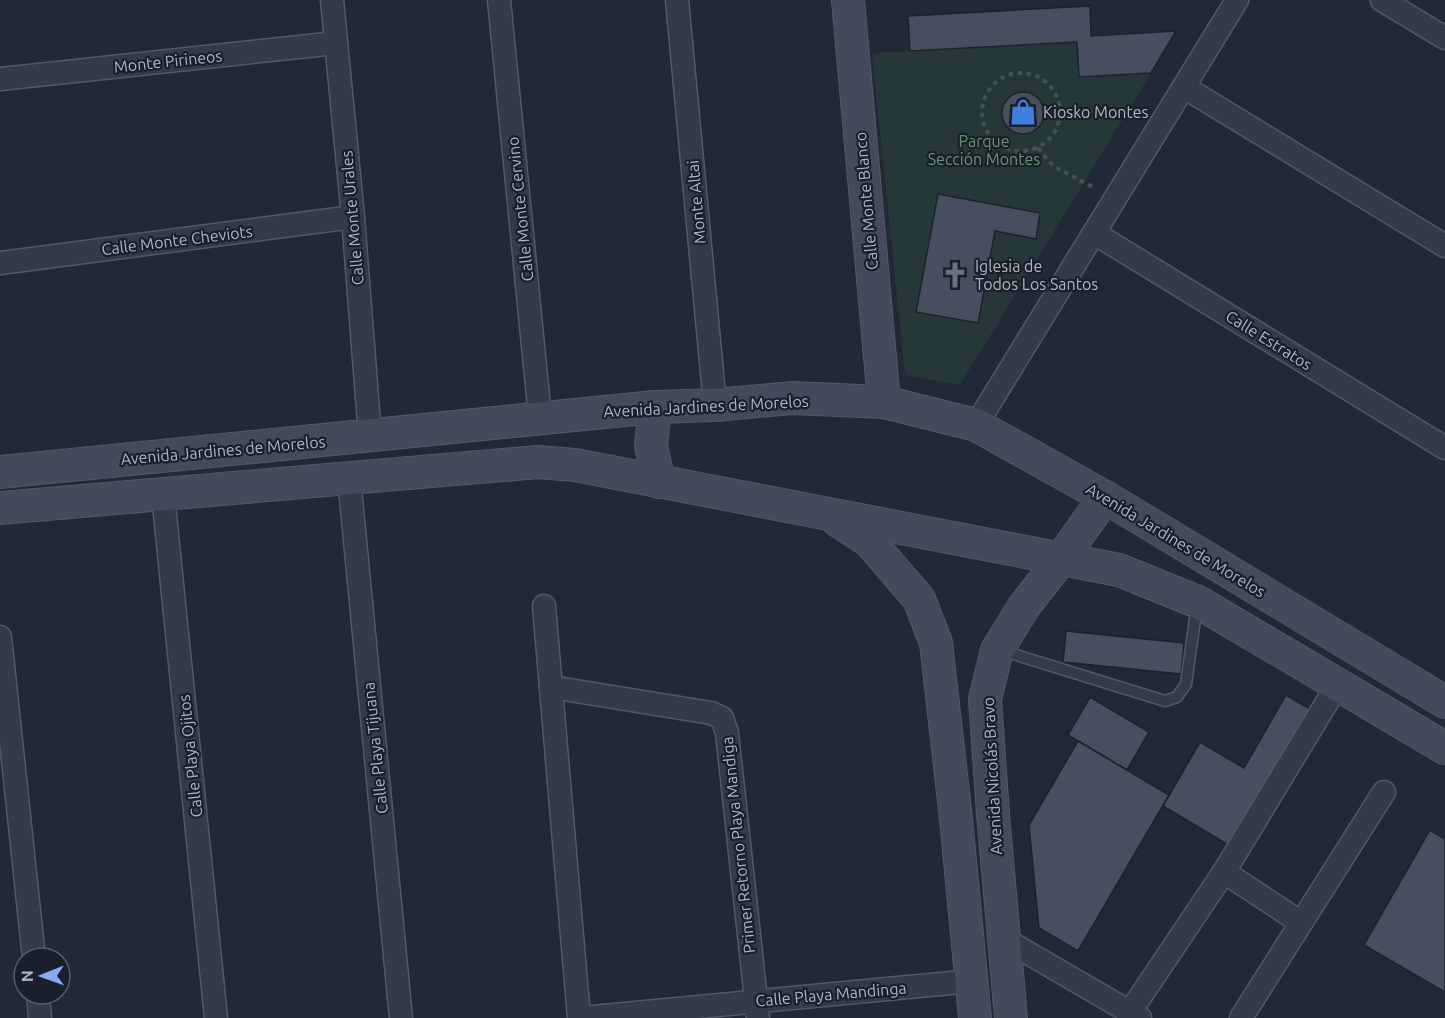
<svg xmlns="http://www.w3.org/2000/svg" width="1445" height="1018" font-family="Ubuntu,sans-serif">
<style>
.green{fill:#263739}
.building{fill:#474f5e;stroke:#1c222d;stroke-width:1.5}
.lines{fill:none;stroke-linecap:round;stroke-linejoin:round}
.lane-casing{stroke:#525864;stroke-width:13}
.street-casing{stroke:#525864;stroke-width:25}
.secondary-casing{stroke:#525864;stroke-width:34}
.path{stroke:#435256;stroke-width:4;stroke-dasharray:4.5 4.5;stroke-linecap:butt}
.lane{stroke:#343b46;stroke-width:10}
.street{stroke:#343b46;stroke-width:22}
.secondary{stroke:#434a59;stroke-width:32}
.labels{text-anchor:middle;stroke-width:4.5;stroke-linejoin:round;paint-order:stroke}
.street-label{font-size:16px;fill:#afb5c3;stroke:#1a202b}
.poi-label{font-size:16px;fill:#afb5c3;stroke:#1a202b;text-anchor:start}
.park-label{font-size:16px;fill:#689274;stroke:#1a202b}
</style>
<rect width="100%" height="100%" fill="#212936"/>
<path class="green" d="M1077,42L1079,77L1151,73L960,385L905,375L872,53Z"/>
<g class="building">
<path d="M1090,6L1091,36L1176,31L1151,73L1079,77L1077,42L910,51L908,16Z"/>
<circle cx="1023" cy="113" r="21"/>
<path d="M938,194L1040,213L1036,239L995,231L978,323L916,312Z"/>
<path d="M1066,631L1184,643L1181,674L1063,662Z"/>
<path d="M1286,695L1310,709L1230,846L1163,806L1200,742L1244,768Z"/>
<path d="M1090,697L1149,732L1127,770L1068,735Z"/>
<path d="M1078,741L1169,795L1078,951L1039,928L1029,825Z"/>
<path d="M1430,830L1445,839V992L1364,945Z"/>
</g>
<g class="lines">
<g class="lane-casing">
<path id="lane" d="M1000,650L1165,701L1177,697L1186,684L1197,605"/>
</g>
<g class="street-casing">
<g id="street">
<path d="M332,0L353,217L370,436"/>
<path d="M499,0L540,417"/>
<path d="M677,0L715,405"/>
<path d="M1382,0L1445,38"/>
<path d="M0,79L336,43"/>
<path d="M1184,87L1445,246"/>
<path d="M1094,233L1445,448"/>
<path d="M0,263L353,217"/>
<path d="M976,425L1237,0"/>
<path d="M349,478L401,1018"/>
<path d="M163,495L216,1018"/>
<path d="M544,606L579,1018"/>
<path d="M0,637L34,958"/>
<path d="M551,687L711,713L722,718L727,733L758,1018"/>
<path d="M1224,872L1300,922"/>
<path d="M1004,939L1140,1018"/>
<path d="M38,994L40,1018"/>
<path d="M1130,1012L1224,872L1338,684"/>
<path d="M582,1018L972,981"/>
<path d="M1241,1018L1384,792"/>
</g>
</g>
<g class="secondary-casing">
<g id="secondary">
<path d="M848,0L884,402"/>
<path d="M655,407L651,446L659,482"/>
<path d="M0,472L655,407L715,405L792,398L884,402L976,425L1105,497L1445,702"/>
<path d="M0,508L538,462L575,465L1119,570L1198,602L1445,748"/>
<path d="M837,520L869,541L919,599L936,643L956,819L975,1018"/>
<path d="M1011,1018L993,814L985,699L997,650L1025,605L1061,559L1105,497"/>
</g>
</g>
<g class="path">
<circle cx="1021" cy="112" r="39"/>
<path d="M1038,148L1053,166L1095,188"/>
</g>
<use href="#lane" class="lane"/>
<use href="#street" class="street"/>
<use href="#secondary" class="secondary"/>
</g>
<defs>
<g id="shop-bare" transform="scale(2.07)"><path d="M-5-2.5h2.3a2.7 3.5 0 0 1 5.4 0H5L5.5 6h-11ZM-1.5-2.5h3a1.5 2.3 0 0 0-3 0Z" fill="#3f7fe0" stroke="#1a202b" stroke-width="2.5" paint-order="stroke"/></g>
<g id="church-bare" transform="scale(2.07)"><path d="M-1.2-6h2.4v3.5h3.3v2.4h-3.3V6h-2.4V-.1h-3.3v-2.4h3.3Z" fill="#6b7280" stroke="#1a202b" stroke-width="2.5" paint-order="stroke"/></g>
</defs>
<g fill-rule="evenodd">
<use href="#shop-bare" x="1023" y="112"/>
<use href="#church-bare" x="955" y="275"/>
</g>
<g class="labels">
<g class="street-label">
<text transform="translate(168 61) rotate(-6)" y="6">Monte Pirineos</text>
<text transform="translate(866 201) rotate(-95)" y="6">Calle Monte Blanco</text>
<text transform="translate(696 202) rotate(-95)" y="6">Monte Altai</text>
<text transform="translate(520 209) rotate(-96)" y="6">Calle Monte Cervino</text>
<text transform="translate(352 218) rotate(-95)" y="6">Calle Monte Urales</text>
<text transform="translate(177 240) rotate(-7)" y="6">Calle Monte Cheviots</text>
<text transform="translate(1269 340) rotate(32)" y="6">Calle Estratos</text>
<text transform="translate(706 406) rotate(-3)" y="6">Avenida Jardines de Morelos</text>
<text transform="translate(223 450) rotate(-5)" y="6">Avenida Jardines de Morelos</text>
<text transform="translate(1176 540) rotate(31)" y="6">Avenida Jardines de Morelos</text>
<text transform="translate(375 748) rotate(-96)" y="6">Calle Playa Tijuana</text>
<text transform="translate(190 756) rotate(-96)" y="6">Calle Playa Ojitos</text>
<text transform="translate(992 776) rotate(-93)" y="6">Avenida Nicolás Bravo</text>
<text transform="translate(738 845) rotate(-96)" y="6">Primer Retorno Playa Mandiga</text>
<text transform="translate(831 994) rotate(-5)" y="6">Calle Playa Mandinga</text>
</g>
<g class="poi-label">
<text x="1043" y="118">Kiosko Montes</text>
<text x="975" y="272">Iglesia de<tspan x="975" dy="18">Todos Los Santos</tspan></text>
</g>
<g class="park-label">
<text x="984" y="147">Parque<tspan x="984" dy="18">Sección Montes</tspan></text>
</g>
</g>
<g transform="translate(42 976) rotate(269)"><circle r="28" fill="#1a202b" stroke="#565c68" stroke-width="1.5"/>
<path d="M0-4.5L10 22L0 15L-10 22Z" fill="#86a9f0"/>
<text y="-9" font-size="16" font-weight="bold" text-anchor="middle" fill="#afb5c3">N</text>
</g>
</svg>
